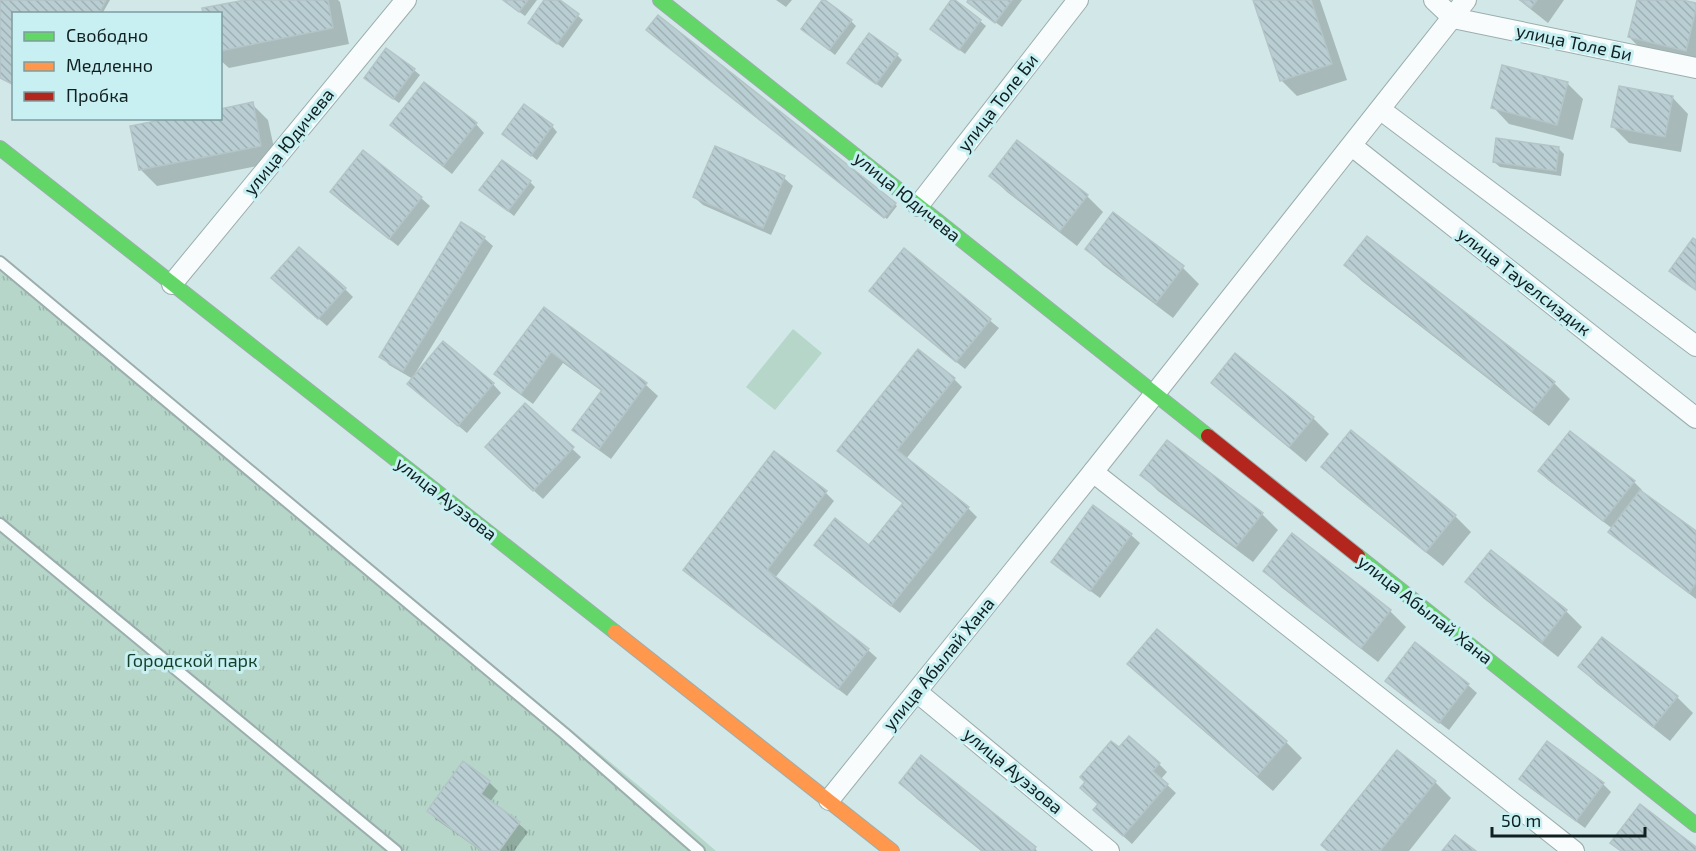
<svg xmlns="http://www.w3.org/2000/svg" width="1696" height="851" font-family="'Exo 2',sans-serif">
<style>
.park{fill:url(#park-tufts)}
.pitch{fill:#b5d6c9}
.shadow{fill:#0003}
.building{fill:url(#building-back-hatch);stroke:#b4c4c7;stroke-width:1.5}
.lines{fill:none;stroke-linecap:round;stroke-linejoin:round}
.lane-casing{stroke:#9cadad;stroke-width:14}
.street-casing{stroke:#9cadad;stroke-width:22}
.fast-casing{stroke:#9cadad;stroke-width:16}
.slow-casing{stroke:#9cadad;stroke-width:16}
.jam-casing{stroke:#9cadad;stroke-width:16}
.lane{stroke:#f8fcfc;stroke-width:10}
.street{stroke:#f8fcfc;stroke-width:20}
.fast{stroke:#63d668;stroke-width:14}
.slow{stroke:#ff974d;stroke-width:14}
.jam{stroke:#b3261e;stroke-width:14}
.labels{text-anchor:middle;stroke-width:6;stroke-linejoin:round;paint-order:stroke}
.street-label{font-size:18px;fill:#101f20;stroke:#c8f0f2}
.park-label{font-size:18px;fill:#143f2a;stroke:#c8f0f2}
</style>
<defs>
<pattern id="park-tufts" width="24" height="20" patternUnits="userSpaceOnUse" patternTransform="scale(1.5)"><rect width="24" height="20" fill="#b5d6c9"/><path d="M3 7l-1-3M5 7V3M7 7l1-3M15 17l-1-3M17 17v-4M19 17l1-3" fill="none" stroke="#9bb7ac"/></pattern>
<pattern id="building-back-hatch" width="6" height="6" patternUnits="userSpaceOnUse" patternTransform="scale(1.5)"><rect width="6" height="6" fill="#b9ced2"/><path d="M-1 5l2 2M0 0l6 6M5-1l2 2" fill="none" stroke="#9eb0b4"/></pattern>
</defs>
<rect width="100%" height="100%" fill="#d2e8e8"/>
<path class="park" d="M0,256L686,825L716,851H0Z"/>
<path class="pitch" d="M793,329L822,353L775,410L746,387Z"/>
<g class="shadow">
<path d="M0,0H110L102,14H14V85L0,78Z"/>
<path d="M253,0H338L340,2L349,44L229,68L220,60V14Z"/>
<path d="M503,0H537L525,16Z"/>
<path d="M546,0H558L583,20L563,48L530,23Z"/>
<path d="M776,0H792L786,7Z"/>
<path d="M970,0H1022L1002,27L974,7Z"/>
<path d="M1254,0H1320L1347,80L1297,96L1281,80Z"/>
<path d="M1519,0H1564L1548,23Z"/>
<path d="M1638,0H1676L1696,5V65L1645,53L1629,37Z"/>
<path d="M851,21L856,26L835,55L803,29Z"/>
<path d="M980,21L986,26L965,54L938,34Z"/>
<path d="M651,32L897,206L887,219Z"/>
<path d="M897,55L902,60L882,88L854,68Z"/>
<path d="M414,70L420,75L399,103L371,83Z"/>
<path d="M1567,83L1583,99L1573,140L1509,124L1493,107Z"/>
<path d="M1672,97L1688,114L1681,152L1629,143L1613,127Z"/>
<path d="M252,104L268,120L277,162L157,186L141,170L132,128L220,118Z"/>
<path d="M476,124L484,133L452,174L401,134L392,125Z"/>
<path d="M552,126L557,132L537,160L504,134Z"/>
<path d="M716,148L784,178L793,186L771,235L703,205L694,197Z"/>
<path d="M1558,148L1564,154L1561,176L1500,167L1494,162Z"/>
<path d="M991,176L1087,196L1103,212L1077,246L1007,192Z"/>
<path d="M530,182L535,187L514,216L487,195Z"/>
<path d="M332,192L421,198L430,206L398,246L340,201Z"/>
<path d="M1113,214L1183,268L1199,284L1173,318L1103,265L1087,249Z"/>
<path d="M484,238L493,246L413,377L493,384L501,393L467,433L418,392L413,379L389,365L381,356Z"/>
<path d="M904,250L999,328L965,369L879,299Z"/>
<path d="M1346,265L1554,383L1570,399L1549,426L1362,281Z"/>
<path d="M282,287L345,289L353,297L327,326Z"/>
<path d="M544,309L646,385L658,396L611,459L586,441L574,430L603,392L563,363L533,404L507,385L496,373Z"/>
<path d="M954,379L962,387L906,459L968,508L977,517L900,613L824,554L816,545L870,547L904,504L847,459Z"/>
<path d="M1213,382L1313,418L1329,434L1306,462L1229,398Z"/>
<path d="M525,405L581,457L543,499L495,456Z"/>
<path d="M774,453L826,493L834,501L775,578L868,650L877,658L847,696L693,578L685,570Z"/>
<path d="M1323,467L1455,516L1471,532L1443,566L1339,483Z"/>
<path d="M1540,471L1634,482L1642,490L1641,492L1696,533V599L1619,540L1610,532L1613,529L1548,480Z"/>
<path d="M1142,475L1262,514L1278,530L1253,562L1158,491Z"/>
<path d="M1131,535L1140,543L1100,598L1062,570L1053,562Z"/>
<path d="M1491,552L1566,611L1582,627L1558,657L1483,598L1467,582Z"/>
<path d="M1265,571L1390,611L1406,627L1378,662L1281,587Z"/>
<path d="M1158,631L1286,742L1302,758L1273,791L1145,680L1129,664Z"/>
<path d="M1415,644L1468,685L1477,693L1449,730L1395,689L1387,681Z"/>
<path d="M1580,667L1677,697L1693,713L1670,741L1596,683Z"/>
<path d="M1119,750L1159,764L1167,772L1161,779L1176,793L1132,844L1104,819L1100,805Z"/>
<path d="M1397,752L1435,782L1451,798L1409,851H1329Z"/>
<path d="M464,764L489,782L498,791L490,802L519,824L528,832L514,851H481L437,820L429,811Z"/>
<path d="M1521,779L1603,784L1611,792L1585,828L1530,788Z"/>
<path d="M901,783L1035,848L1037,851H981L917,799Z"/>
</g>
<g class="building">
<path d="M0,0H106L99,14H14V85L0,78Z"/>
<path d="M245,0H328L333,28L220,51V14H203L202,8Z"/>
<path d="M503,0H528L519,12Z"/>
<path d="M544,0H560L579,14L557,44L528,23Z"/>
<path d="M822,0H825L852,20L829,50L801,29Z"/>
<path d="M951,0H955L981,20L959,50L930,29Z"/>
<path d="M968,0H1012L995,23L967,2Z"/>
<path d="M1253,0H1311L1332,64L1280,81Z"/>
<path d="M1520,0H1537L1531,8Z"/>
<path d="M1637,0H1682L1696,3V9L1686,51L1628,37Z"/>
<path d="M658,15L896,203L884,218L646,30Z"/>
<path d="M869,33L898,54L876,84L847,63Z"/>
<path d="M386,48L415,69L393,99L364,78Z"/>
<path d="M1502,65L1568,82L1557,125L1491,108Z"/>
<path d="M424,82L477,123L443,166L390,125Z"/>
<path d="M1619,86L1673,96L1665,137L1611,127Z"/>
<path d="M253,102L261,146L139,170L130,126L171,118H220V109Z"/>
<path d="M524,104L553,125L531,156L502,134Z"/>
<path d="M1496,138L1559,147L1556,171L1493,162Z"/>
<path d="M1017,140L1088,195L1060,231L989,176Z"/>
<path d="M715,146L785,176L763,228L693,197Z"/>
<path d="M363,150L422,197L389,239L330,192Z"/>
<path d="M502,160L531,181L508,211L479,190Z"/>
<path d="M1113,212L1184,266L1156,303L1085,249Z"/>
<path d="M461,222L485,237L403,371L379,357Z"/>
<path d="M1367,236L1555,382L1532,411L1344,265Z"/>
<path d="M1693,238L1696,240V290L1669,271Z"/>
<path d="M299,247L346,288L318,319L271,278Z"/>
<path d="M904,248L991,319L956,362L869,291Z"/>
<path d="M544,307L647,383L599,449L572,430L602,390L551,352L521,394L494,374Z"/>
<path d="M443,341L494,383L458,426L407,384Z"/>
<path d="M918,349L955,378L897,450L969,507L891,606L814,545L835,518L869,545L903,503L837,451Z"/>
<path d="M1235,353L1314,417L1289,447L1211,383Z"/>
<path d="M525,403L574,447L533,491L485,447Z"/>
<path d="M1351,430L1456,515L1426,552L1321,467Z"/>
<path d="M1570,431L1635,481L1603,521L1538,471Z"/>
<path d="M1167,440L1263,513L1236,547L1140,475Z"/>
<path d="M774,451L827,491L767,570L869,649L838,689L683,570Z"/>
<path d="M1640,490L1696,531V583L1689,593L1608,532Z"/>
<path d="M1093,505L1132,534L1090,591L1051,562Z"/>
<path d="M1292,533L1391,610L1361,648L1263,571Z"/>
<path d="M1491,550L1567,610L1542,642L1465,582Z"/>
<path d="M1157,629L1287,741L1257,776L1127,664Z"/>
<path d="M1602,637L1678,696L1653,727L1578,667Z"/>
<path d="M1415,642L1469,684L1439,723L1385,681Z"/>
<path d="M1129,736L1160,763L1153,771L1168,784L1123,836L1093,810L1098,804L1080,788L1085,782L1080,777L1111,741L1119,747Z"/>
<path d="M1547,741L1604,783L1576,821L1519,779Z"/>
<path d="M1397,750L1436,781L1380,851H1328L1321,845Z"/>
<path d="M921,755L1036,847L1033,851H983L899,783Z"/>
<path d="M463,761L490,781L481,794L520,822L499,851H482L427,811Z"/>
<path d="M1640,804L1696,847V851H1621L1610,843Z"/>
<path d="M1455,835L1476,851H1442Z"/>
</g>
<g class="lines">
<g class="lane-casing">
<g id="lane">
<path d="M0,262L564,733L699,851"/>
<path d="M0,524L396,851"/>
</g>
</g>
<g class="street-casing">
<g id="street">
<path d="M1434,0L1453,18L1696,68"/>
<path d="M1381,110L1696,346"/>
<path d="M1352,146L1696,418"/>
<path d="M918,206L1078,0"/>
<path d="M172,284L406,0"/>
<path d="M1093,472L1574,851"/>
<path d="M917,692L1109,851"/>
<path d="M829,800L1093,472L1466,0"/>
</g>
</g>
<g class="fast-casing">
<g id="fast">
<path d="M660,0L1208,436"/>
<path d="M0,148L615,632"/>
<path d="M1358,556L1696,825"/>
</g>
</g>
<g class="slow-casing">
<path id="slow" d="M615,632L892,851"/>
</g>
<g class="jam-casing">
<path id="jam" d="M1208,436L1358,556"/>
</g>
<use href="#lane" class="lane"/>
<use href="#street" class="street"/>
<use href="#fast" class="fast"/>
<use href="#slow" class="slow"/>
<use href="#jam" class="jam"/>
</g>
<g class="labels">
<g class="street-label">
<text transform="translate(1574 43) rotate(12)" y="6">улица Толе Би</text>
<text transform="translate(998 103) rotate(-52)" y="6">улица Толе Би</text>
<text transform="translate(289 142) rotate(-51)" y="6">улица Юдичева</text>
<text transform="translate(907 197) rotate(39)" y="6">улица Юдичева</text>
<text transform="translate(1524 282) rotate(38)" y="6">улица Тауелсиздик</text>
<text transform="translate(446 499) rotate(38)" y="6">улица Ауэзова</text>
<text transform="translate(1425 610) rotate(38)" y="6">улица Абылай Хана</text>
<text transform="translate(939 664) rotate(-51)" y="6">улица Абылай Хана</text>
<text transform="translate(1013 771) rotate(40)" y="6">улица Ауэзова</text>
</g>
<g class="park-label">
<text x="192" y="667">Городской парк</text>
</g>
</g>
<rect x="12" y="12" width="210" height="108" fill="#c8f0f2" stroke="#7e9c9e" stroke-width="1.5"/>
<rect x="24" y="32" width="30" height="9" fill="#63d668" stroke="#7e9c9e" stroke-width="1.5"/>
<text x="66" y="42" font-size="18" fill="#101f20">Свободно</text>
<rect x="24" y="62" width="30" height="9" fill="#ff974d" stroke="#7e9c9e" stroke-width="1.5"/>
<text x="66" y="72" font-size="18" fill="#101f20">Медленно</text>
<rect x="24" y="92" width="30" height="9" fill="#b3261e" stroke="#7e9c9e" stroke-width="1.5"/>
<text x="66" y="102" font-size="18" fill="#101f20">Пробка</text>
<path d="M1492 827v9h153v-9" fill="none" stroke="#101f20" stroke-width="3"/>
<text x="1501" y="827" font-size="18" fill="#101f20" stroke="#c8f0f2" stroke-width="4.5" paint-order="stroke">50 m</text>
</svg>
